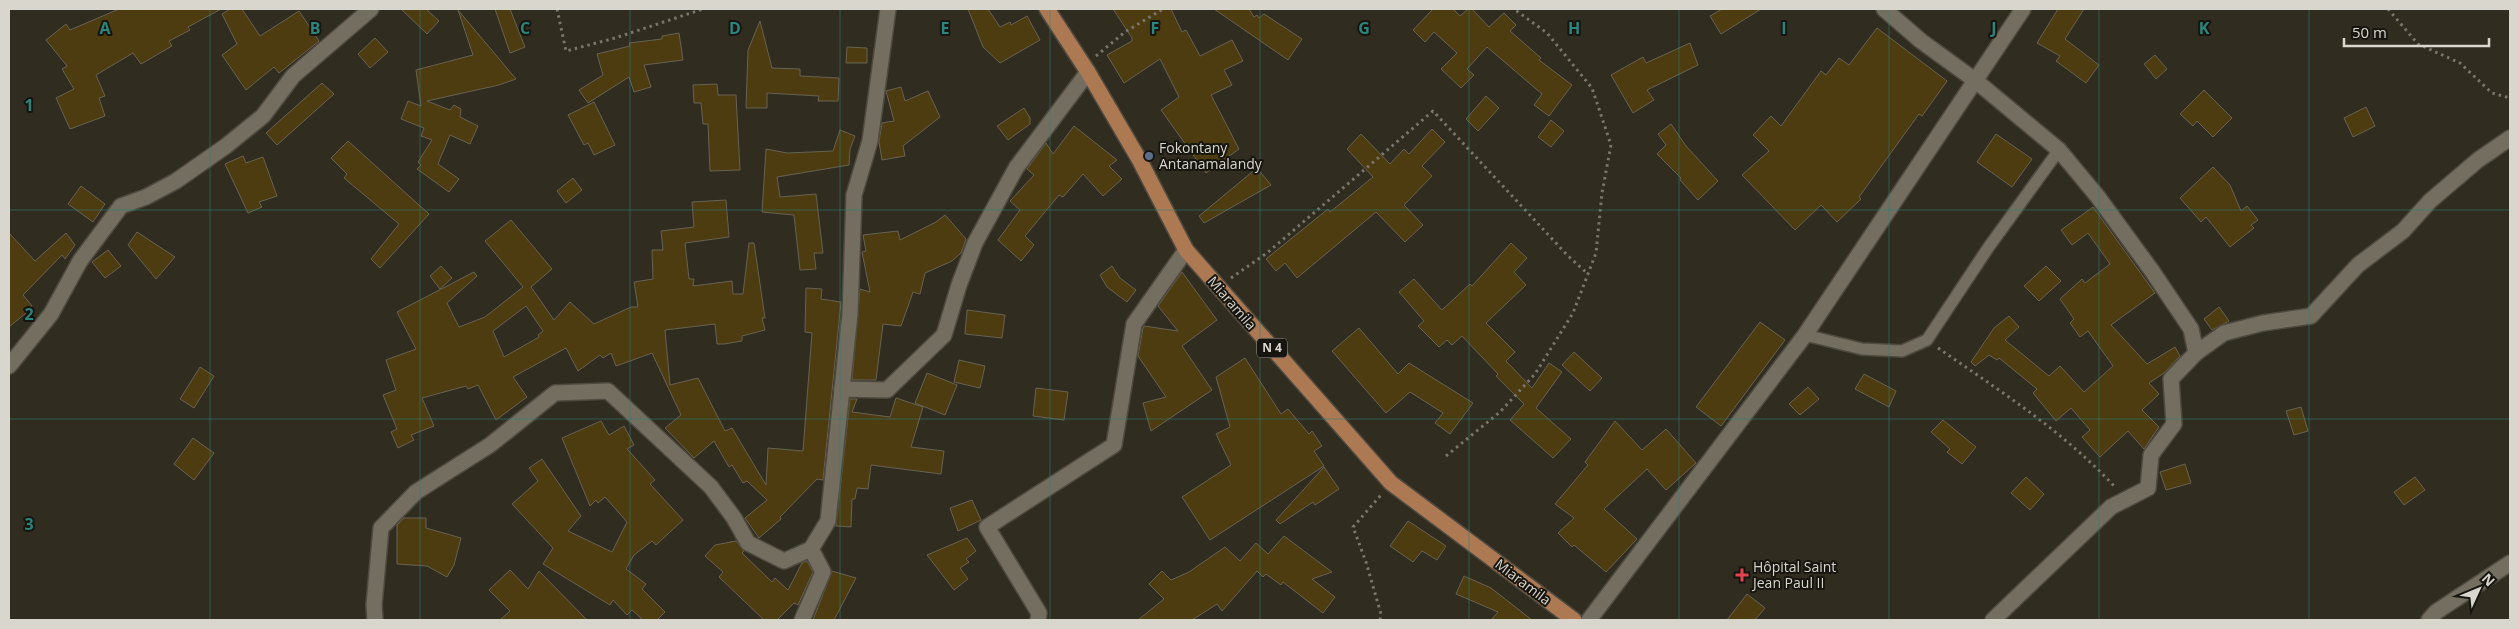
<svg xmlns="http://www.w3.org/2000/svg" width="2519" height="629" font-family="'Open Sans',sans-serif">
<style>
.building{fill:#4d3c0f;stroke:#686254;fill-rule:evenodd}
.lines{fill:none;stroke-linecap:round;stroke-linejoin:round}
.lane-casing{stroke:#4f4a40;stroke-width:14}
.street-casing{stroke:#4f4a40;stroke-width:18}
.primary-casing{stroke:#4f4a40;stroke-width:18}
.path{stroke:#7a766c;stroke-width:3;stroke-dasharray:2.5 4;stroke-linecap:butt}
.lane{stroke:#746e60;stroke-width:11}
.street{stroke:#746e60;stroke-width:15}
.primary{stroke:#ad7952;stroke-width:15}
.grid{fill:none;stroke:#2d847c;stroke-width:1;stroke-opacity:0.55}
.service-dot{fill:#5c6f8a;stroke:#17150f;stroke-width:2}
.health-dot{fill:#e0444e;stroke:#17150f;stroke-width:2}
.labels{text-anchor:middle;stroke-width:4;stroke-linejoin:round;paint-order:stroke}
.shield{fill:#17150f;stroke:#9f9c95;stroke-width:1}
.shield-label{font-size:12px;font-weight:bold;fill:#d9d6ce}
.poi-label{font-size:14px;fill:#d9d6ce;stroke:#17150f;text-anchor:start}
.street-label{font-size:14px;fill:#d9d6ce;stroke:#17150f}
.grid-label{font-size:16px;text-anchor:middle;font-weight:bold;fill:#2d847c;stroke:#17150f;stroke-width:4;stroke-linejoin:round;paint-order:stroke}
</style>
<rect width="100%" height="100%" fill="#312c20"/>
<g class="building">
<path d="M119,9H221L188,27L190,30L169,41L172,46L141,64L133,53L96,75L105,96L99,98L105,116L70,129L56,98L74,89L62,69L67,66L46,40L66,24L70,30Z"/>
<path d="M230,9H242L260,36L299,11L319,41L279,73L274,67L246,90L222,55L237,44L222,14Z"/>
<path d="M401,9H426L439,21L427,34Z"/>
<path d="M495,9H510L525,47L510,53Z"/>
<path d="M968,9H988L1000,27L1010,22L1011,25L1027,16L1040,40L1000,63L983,47Z"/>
<path d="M1113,9H1171L1182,32L1186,30L1200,56L1232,40L1243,61L1224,70L1232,85L1211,95L1239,149L1206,173L1161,110L1179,97L1160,59L1124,83L1107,55L1132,41V38Z"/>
<path d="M1214,9H1249L1254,17L1257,15L1259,18L1264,14L1302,39L1288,60Z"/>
<path d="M1433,9H1453L1460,16L1468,9H1472L1489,27L1504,13L1516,25L1510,31L1541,58L1539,60L1572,85L1549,116L1534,105L1542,94L1487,47L1467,69L1474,75L1461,88L1441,69L1457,53L1434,32L1425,42L1413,30Z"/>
<path d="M1722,9H1761L1721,34L1710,16Z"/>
<path d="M2058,9H2084L2065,39L2099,65L2086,83L2056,61L2060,56L2037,43Z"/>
<path d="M458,10L516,79L499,85L427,101L450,110L454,105L461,109L460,117L478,126L470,144L450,135L438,164L459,179L449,192L417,169L421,165L418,162L432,140L421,136L424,128L401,119L408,101L421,106L416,70L473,55Z"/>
<path d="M760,21L772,68L800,69V76L839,78L838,101H818L819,96L767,93V108H746L748,50Z"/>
<path d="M1877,28L1947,81L1922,116L1919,114L1859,197L1861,199L1837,222L1821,205L1795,230L1742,175L1769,151L1753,135L1771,116L1781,126L1821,71L1826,75L1839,58L1849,65Z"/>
<path d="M679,33L683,60L644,65L651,87L634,92L629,77L588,103L579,90L603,75L597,54L630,46L629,43L662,39V36Z"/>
<path d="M375,38L388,52L370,68L358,54Z"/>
<path d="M1690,43L1698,65L1647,90L1654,100L1633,113L1611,75L1643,57L1646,63Z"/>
<path d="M847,47L867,48V63H846Z"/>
<path d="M2155,55L2167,69L2156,79L2144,64Z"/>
<path d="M322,83L334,94L277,145L266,133Z"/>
<path d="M717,84L718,95H736L740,170L710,171L708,124H703L701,103H694L693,85Z"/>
<path d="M901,87L905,101L928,91L940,117L903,146L905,156L882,160L879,142L882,123L894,121L886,91Z"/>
<path d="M2204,90L2232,118L2213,137L2197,121L2193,126L2180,114Z"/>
<path d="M1486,96L1499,108L1478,131L1466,119Z"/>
<path d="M594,102L615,145L594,155L588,143L584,145L568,115Z"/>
<path d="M2366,107L2375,126L2353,137L2344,118Z"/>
<path d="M1024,108L1030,118V124L1008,140L997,126Z"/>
<path d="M1551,120L1564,131L1551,147L1538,137Z"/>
<path d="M1671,124L1686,146L1718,181L1698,200L1680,180L1681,178L1657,154L1666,145L1658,134Z"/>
<path d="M1074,126L1117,160L1109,166L1122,179L1103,196L1083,174L1063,197L1059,195L1025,236L1034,245L1021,261L998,240L1020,210L1010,201L1034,175L1027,169L1046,143L1053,154Z"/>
<path d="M1432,129L1445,142L1422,166L1432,176L1404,205L1423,225L1405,242L1376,212L1297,278L1285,263L1276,271L1266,259L1328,209L1330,212L1373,177L1347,149L1361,134L1390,164L1404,149L1409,154Z"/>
<path d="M840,130L855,136L850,149L849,165L777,177L780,197L816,194L823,253H814L816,269L800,270L794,215L762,212L766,149L787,153L833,151Z"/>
<path d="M1996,134L2032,159L2012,187L1977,162Z"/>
<path d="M348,141L429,214L380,268L371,259L399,224L344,178L347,174L331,158Z"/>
<path d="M243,156L246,163L263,157L277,196L259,202L262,207L248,213L225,164Z"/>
<path d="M2213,167L2230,185L2241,211L2247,206L2258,220L2251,225L2254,228L2230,247L2206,217L2201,222L2180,198Z"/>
<path d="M1257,168L1271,185L1204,223L1199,216Z"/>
<path d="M573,178L582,190L566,203L557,191Z"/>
<path d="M81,186L105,204L93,222L68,204Z"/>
<path d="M726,200L729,237L685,243L689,279H694L693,286L732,281L733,294H743L749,243H754L765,318H762L765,330L742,336V341L724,344H717L715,324L665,330L670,385L698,378L725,431L732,428L766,485L768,448L803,451L812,333L805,332L806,288L822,289L821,299L841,302L823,480L817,479L780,517L781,519L759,538L745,518L767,500L747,481L743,483L732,465L729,467L714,441L694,458L665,428L681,415L652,353L616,366L611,353L603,358L600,355L578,371L566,348L513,377L527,397L496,420L478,385L468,389L466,386L422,398L434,426L411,435L414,440L398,448L391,432L397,429L383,395L396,390L386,360L416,349L397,312L474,272L477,276L447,303L459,327L485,317L523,287L485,241L511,220L552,269L531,287L554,320L570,302L594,324L631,307H638L634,282L653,279L652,250H663L661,231L694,227L692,202ZM526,306L543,331L538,335L539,337L504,357L493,331Z"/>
<path d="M2093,207L2155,293L2111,325L2147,364L2175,347L2180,356L2164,373L2149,383L2159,394L2142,410L2159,427L2144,449L2128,431L2100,457L2082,437L2090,430L2071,408L2056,421L2033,393L2037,389L1999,358L1997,360L1989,355L1975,366L1971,362L1994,328L2009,316L2019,327L2005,340L2049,376L2060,366L2084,392L2113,366L2088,331L2080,337L2070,323L2074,319L2060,299L2082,279L2085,283L2110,264L2088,233L2072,245L2061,230Z"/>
<path d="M945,215L966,239L961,253L952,261L925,273L920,294L913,292L901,326L883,324L876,380H852L860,289L870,292L862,252L866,251L863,235L898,231L900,240L936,222Z"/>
<path d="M137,232L175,257L156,279L128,245Z"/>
<path d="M9,233L35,261L66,233L75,245L65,259L62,255L23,295L32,306L26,313L9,327Z"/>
<path d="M1511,243L1527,258L1514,272L1526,285L1486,323L1515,352L1506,361L1532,388L1549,363L1562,372L1536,408L1571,439L1553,458L1510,420L1524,404L1496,376L1498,374L1462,336L1452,345L1447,340L1439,347L1418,326L1424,321L1399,292L1414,279L1442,310L1470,284L1472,286Z"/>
<path d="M108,250L121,266L105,278L92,262Z"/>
<path d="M441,266L452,278L440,289L430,276Z"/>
<path d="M1112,266L1120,278L1136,290L1127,302L1107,287L1100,275Z"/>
<path d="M2046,266L2061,281L2039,301L2024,286Z"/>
<path d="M1182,272L1217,320L1182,346L1212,390L1151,431L1143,403L1166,397L1138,356L1143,328L1144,326L1178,331L1158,306Z"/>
<path d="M2219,307L2229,321L2212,330L2204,319Z"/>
<path d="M967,310L1005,315L1002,338L965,334Z"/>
<path d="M1760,322L1785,340L1721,426L1696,407Z"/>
<path d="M1359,328L1398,374L1409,363L1473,403L1450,434L1435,423L1443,413L1410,392L1386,413L1365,389L1332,351Z"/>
<path d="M1574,352L1602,378L1590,391L1562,365Z"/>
<path d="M1245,358L1281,414L1288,409L1309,434L1312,431L1322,446L1314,451L1324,466L1210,540L1182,497L1231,465L1216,434L1230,427L1216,377Z"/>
<path d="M959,360L985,366L980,388L954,382Z"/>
<path d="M200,367L214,376L194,408L180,399Z"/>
<path d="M927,373L957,385L945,415L915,403Z"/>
<path d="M1864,374L1896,391L1889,407L1855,389Z"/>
<path d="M1808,387L1819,399L1800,415L1789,404Z"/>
<path d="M1036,388L1068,392L1064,420L1033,416Z"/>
<path d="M896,398L923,407L911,447L944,451L941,474L871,465L868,489L857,488L855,499H852L851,527L836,526L850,399H857L852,412L890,417Z"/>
<path d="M2301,407L2308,431L2294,435L2286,411Z"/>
<path d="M1943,420L1976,447L1962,464L1947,452L1950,449L1931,432Z"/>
<path d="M601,421L609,435L624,426L634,445L627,449L655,480L650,484L683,520L656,545L652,541L634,555L626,569L646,584L642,589L665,612L657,620H643L632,610L627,615L613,600L610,605L543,564L553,548L512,504L538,481L529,468L542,459L581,516L568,531L612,552L627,522L605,497L598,503L596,500L590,506L562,438Z"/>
<path d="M1615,421L1642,450L1666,429L1696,463L1666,490L1647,469L1604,509L1637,539L1606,572L1574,545L1572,547L1558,533L1574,518L1555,504L1588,465L1585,462Z"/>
<path d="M193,438L214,453L194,480L174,464Z"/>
<path d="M2185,464L2191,483L2166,490L2160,472Z"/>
<path d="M1324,467L1339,489L1315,505L1313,502L1280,524L1276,520Z"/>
<path d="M2026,477L2044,494L2030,510L2011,493Z"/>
<path d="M2415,477L2425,490L2404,505L2394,492Z"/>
<path d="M972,500L981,520L958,531L950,508Z"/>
<path d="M404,518H426V528L461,538L454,565L447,577L427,566L397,564V525Z"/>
<path d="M1408,521L1446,546L1437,560L1422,551L1413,562L1390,546Z"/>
<path d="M1284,536L1332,572L1312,579L1335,597L1323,613L1283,582L1281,585L1266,574L1263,577L1257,571L1222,611L1217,604L1192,620H1138L1164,599L1149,584L1162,571L1171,580L1189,572L1225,547L1240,561L1256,543L1268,554Z"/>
<path d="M967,538L976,551L966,559L969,562L960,568L968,579L954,590L927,555Z"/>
<path d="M736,541L744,551L742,553L772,582L775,578L788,590L802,563L807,561L813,572L798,605L794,603L777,620H764L719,577L723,572L705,556L715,545Z"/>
<path d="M510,570L528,589L539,571L587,620H500L510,611L489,590Z"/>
<path d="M832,571L856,578L834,620H813Z"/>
<path d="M1464,576L1491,588L1532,620H1491L1498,612L1456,594Z"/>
<path d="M1747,594L1765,608L1755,620H1727Z"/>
</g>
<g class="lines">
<g class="lane-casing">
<path id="lane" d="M1805,335L1862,349L1902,351L1927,340L1988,248L2059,150"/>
</g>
<g class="street-casing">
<g id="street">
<path d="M1884,9L1921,41L1976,81L2059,150L2098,197L2152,271L2191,329L2196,353L2171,379L2174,424L2151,455L2148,488L2111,507L1993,620"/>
<path d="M2196,353L2224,333L2263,323L2311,316L2358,265L2403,231L2430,201L2478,160L2510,138"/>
<path d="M9,366L51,314L80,261L121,206L146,197L176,181L226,146L263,116L293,76L371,9"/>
<path d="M842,389L887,390L944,335L959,285L975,243L1016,168L1088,72"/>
<path d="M375,620L374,605L381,528L416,492L490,445L555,393L608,391L711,487L734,518L748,543L784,561L811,549L828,521L850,314L854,195L870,141L888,9"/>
<path d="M802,620L823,572L811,549"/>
<path d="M1038,620L1039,613L987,527L1114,445L1134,324L1186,250"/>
<path d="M1589,620L1805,335L2023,9"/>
<path d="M2429,620L2436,612L2510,563"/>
</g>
</g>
<g class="primary-casing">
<path id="primary" d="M1047,9L1088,72L1140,161L1186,250L1391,483L1574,620"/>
</g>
<g class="path">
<path d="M557,9L566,51L615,38L703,9"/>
<path d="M2388,9L2418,44L2460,63L2492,93L2510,98"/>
<path d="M1096,56L1125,32L1163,9"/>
<path d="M1231,278L1267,253L1433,111L1568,256L1588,274"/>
<path d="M1938,348C2000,391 2063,431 2115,487"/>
<path d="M1446,456L1500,412L1535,374L1573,313L1596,253L1602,193L1611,145L1592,88L1547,33L1514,9"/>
<path d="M1380,620L1381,614L1366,562L1353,527L1381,495"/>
</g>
<use href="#lane" class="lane"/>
<use href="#street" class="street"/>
<use href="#primary" class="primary"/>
</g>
<path class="grid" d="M210,9V620M420,9V620M630,9V620M840,9V620M1050,9V620M1260,9V620M1469,9V620M1679,9V620M1889,9V620M2099,9V620M2309,9V620M9,210H2510M9,419H2510"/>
<circle class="service-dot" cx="1149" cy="156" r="5"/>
<path class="health-dot" d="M1739.5 567.5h5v5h5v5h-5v5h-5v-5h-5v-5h5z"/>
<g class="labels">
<rect class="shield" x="1257" y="338.5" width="30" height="19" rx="4"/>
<g class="shield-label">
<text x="1272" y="352">N 4</text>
</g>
<g class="poi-label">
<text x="1159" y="153">Fokontany<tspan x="1159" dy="16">Antanamalandy</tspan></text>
<text x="1753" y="572">Hôpital Saint<tspan x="1753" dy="16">Jean Paul II</tspan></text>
</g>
<g class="street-label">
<text transform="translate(1232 303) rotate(49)" y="5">Miaramila</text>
<text transform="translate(1523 582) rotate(37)" y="5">Miaramila</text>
</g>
</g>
<g class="grid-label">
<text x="105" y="34">A</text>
<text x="315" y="34">B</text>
<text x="525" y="34">C</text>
<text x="735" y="34">D</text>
<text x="945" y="34">E</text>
<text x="1155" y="34">F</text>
<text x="1364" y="34">G</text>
<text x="1574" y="34">H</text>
<text x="1784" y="34">I</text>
<text x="1994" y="34">J</text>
<text x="2204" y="34">K</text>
<text x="29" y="111">1</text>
<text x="29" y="320">2</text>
<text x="29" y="530">3</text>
</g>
<rect width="2519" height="629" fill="none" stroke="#d9d6ce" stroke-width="20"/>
<g transform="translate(2479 589) rotate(46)" stroke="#17150f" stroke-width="4" paint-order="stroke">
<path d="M0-4L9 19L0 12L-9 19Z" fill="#d9d6ce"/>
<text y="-8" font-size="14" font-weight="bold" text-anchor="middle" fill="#d9d6ce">N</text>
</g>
<path d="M2344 38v8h145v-8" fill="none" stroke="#d9d6ce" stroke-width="2.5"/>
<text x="2352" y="38" font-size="15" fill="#d9d6ce" stroke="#17150f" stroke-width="4" paint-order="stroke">50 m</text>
</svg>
